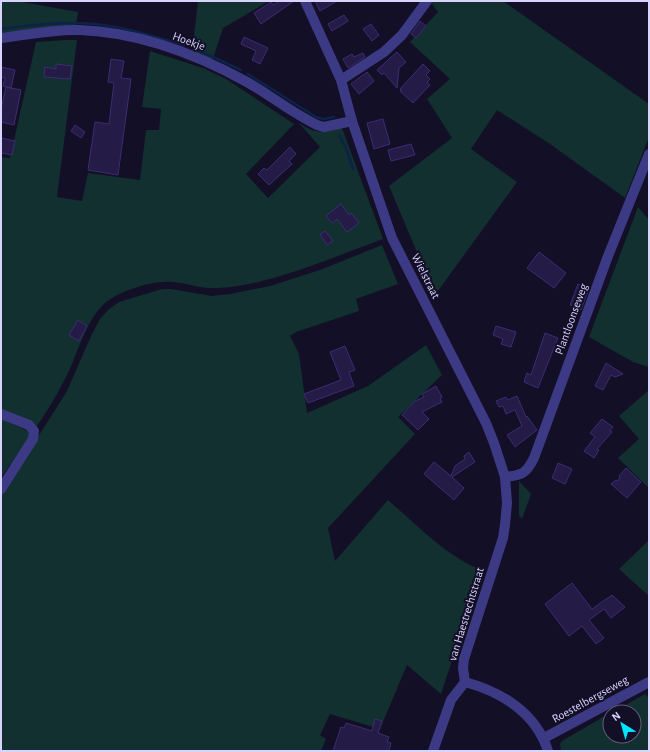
<svg xmlns="http://www.w3.org/2000/svg" width="650" height="752" font-family="'Alegreya Sans',sans-serif">
<style>
.green{fill:#12302f}
.lines{fill:none;stroke-linecap:round;stroke-linejoin:round}
.stream{stroke:#0c2248;stroke-width:2.5}
.building{fill:#241b47;stroke:#3b2d73}
.minor{stroke:#3d3a85;stroke-width:10}
.labels{text-anchor:middle;stroke-width:4;stroke-linejoin:round;paint-order:stroke}
.street-label{font-size:12px;fill:#d9d4ff;stroke:#130f26}
</style>
<rect width="100%" height="100%" fill="#130f26"/>
<g class="green">
<path d="M1,1H17L78,12L76,26L1,33Z"/>
<path d="M198,1H269L223,28L212,62L192,53Z"/>
<path d="M430,1H503L649,104V137L625,198L550,144L497,110L471,149L517,182L435,295L389,186L452,138L427,99L450,79L410,42L438,12Z"/>
<path d="M66,40H77L57,197L82,201L88,173L140,180L146,130H159L161,109L142,107L150,51L203,68L226,79L294,124L246,174L268,198L320,147L298,122C315,135 322,132 342,128L383,239C333,257 269,286 217,288C201,289 187,283 172,282C152,280 115,292 102,306C85,324 79,349 69,371C60,390 49,408 37,426L1,412V157L10,158L36,42Z"/>
<path d="M638,207L649,220V367L633,362L589,337Z"/>
<path d="M382,245L398,284L356,299L359,311L296,332L290,336L299,354L307,413L368,386L426,345L442,375L398,417L415,434L328,528L335,561L388,500C416,524 445,555 479,569L468,612L441,694L407,665L380,729L330,714L320,735L326,739L321,751H1V495L67,391L91,336L100,319L108,310L119,302L162,289H171L212,296L230,294L270,286L320,270Z"/>
<path d="M649,390V488L618,458L639,439L619,416Z"/>
<path d="M1,419L33,433L1,477Z"/>
<path d="M519,481L531,494L522,519L519,515Z"/>
<path d="M649,540V596L619,569Z"/>
<path d="M645,694L649,698V751H561L560,744L562,741L610,713V736H634V712H613Z"/>
</g>
<g class="lines">
<g class="stream">
<path d="M1,29C32,25 64,21 95,24C126,27 155,37 184,45"/>
<path d="M198,50L241,70"/>
<path d="M248,74L316,117L323,119L334,117"/>
<path d="M339,135L346,148L353,169"/>
</g>
</g>
<g class="building">
<path d="M279,1H294L261,24L254,13L271,2L273,5Z"/>
<path d="M315,1H337L320,11Z"/>
<path d="M344,15L348,21L332,31L328,24Z"/>
<path d="M420,21L426,26L416,38L411,34Z"/>
<path d="M371,24L379,35L372,41L363,29Z"/>
<path d="M244,37L268,48L260,64L252,60L256,51L241,44Z"/>
<path d="M397,52L406,62L399,68L397,88L384,73L382,75L377,70Z"/>
<path d="M363,53L365,57L348,68L343,59L352,54L354,57Z"/>
<path d="M111,59L124,61L121,78L131,79L118,175L88,170L95,122L109,124L114,83L108,82Z"/>
<path d="M56,64L72,66L70,79L44,77L45,67L56,69Z"/>
<path d="M423,64L430,71L426,75L430,79L427,82L430,85L413,103L400,91L402,90L400,89Z"/>
<path d="M1,67L15,70L11,88L6,87L21,90L14,125L1,122V109L6,87L3,86L5,78L1,77Z"/>
<path d="M367,72L374,81L359,94L351,84Z"/>
<path d="M383,119L390,144L374,149L367,123Z"/>
<path d="M75,125L85,132L81,138L71,131Z"/>
<path d="M1,138L15,141L12,155L1,153Z"/>
<path d="M411,144L415,155L391,161L388,150Z"/>
<path d="M290,147L296,154L289,161L292,164L269,185L258,174L264,168L267,170Z"/>
<path d="M341,204L349,215L351,213L359,223L347,232L337,219L332,223L326,216Z"/>
<path d="M325,231L333,241L327,245L320,235Z"/>
<path d="M539,252L566,273L554,288L527,268Z"/>
<path d="M578,284L589,288L581,310L570,305Z"/>
<path d="M78,320L87,326L79,341L69,335Z"/>
<path d="M496,326L516,332L511,347L501,344L503,339L493,335Z"/>
<path d="M545,333L558,338L538,388L524,382L527,373L531,375Z"/>
<path d="M345,346L355,370L349,372L354,386L308,403L304,394L341,380L330,352Z"/>
<path d="M606,363L623,374L615,377L611,375L603,390L595,386Z"/>
<path d="M436,386L442,397L440,398L442,402L422,412L429,419L418,430L402,415L415,401L424,397L422,394Z"/>
<path d="M517,396L526,417L527,416L537,430L515,447L507,435L522,426L515,410L506,414L503,406L499,407L496,401L506,397L508,400Z"/>
<path d="M602,419L613,427L610,431L612,432L597,449L599,450L594,458L584,451L595,437L590,433Z"/>
<path d="M469,452L475,462L452,477L464,488L454,500L424,474L434,462L451,476L455,466L465,459L464,456Z"/>
<path d="M558,463L572,469L565,484L552,478Z"/>
<path d="M626,468L641,482L627,498L611,484L616,480L618,481L620,477L619,476Z"/>
<path d="M572,583L592,609L612,595L625,607L611,618L604,609L589,620L604,638L596,644L582,626L569,636L545,604Z"/>
<path d="M375,719L382,721L378,733L389,737L387,742L391,743L389,751H333L341,727L344,728L346,723L372,731Z"/>
</g>
<g class="lines">
<g class="minor">
<path d="M305,1L341,80L352,121L392,238L486,423L494,443L505,477L507,503L505,525L503,538L464,659L463,668L465,682L451,700L433,751"/>
<path d="M1,38C27,35 53,29 80,30C138,32 196,54 247,82C270,95 292,113 317,125L324,127L352,121"/>
<path d="M341,80L384,52L402,35L427,1"/>
<path d="M1,414L29,425L34,431L33,439L1,489"/>
<path d="M505,477C522,475 526,474 534,458L608,256L649,154"/>
<path d="M465,682C502,692 536,713 548,751"/>
<path d="M544,738L649,682"/>
</g>
</g>
<g class="labels">
<g class="street-label">
<text transform="translate(189 41) rotate(20)" y="4">Hoekje</text>
<text transform="translate(426 276) rotate(63)" y="4">Wielstraat</text>
<text transform="translate(571 319) rotate(-70)" y="4">Plantloonseweg</text>
<text transform="translate(466 614) rotate(-73)" y="4">van Haestrechtstraat</text>
<text transform="translate(590 699) rotate(-29)" y="4">Roestelbergseweg</text>
</g>
</g>
<rect width="650" height="752" fill="none" stroke="#d9d4ff" stroke-width="4"/>
<g transform="translate(622 724) rotate(323)"><circle r="19" fill="#130f26" stroke="#625e7d"/>
<path d="M0-3L7 15L0 10L-7 15Z" fill="#00e5ff"/>
<text y="-6" font-size="11" font-weight="bold" text-anchor="middle" fill="#d9d4ff">N</text>
</g>
</svg>
